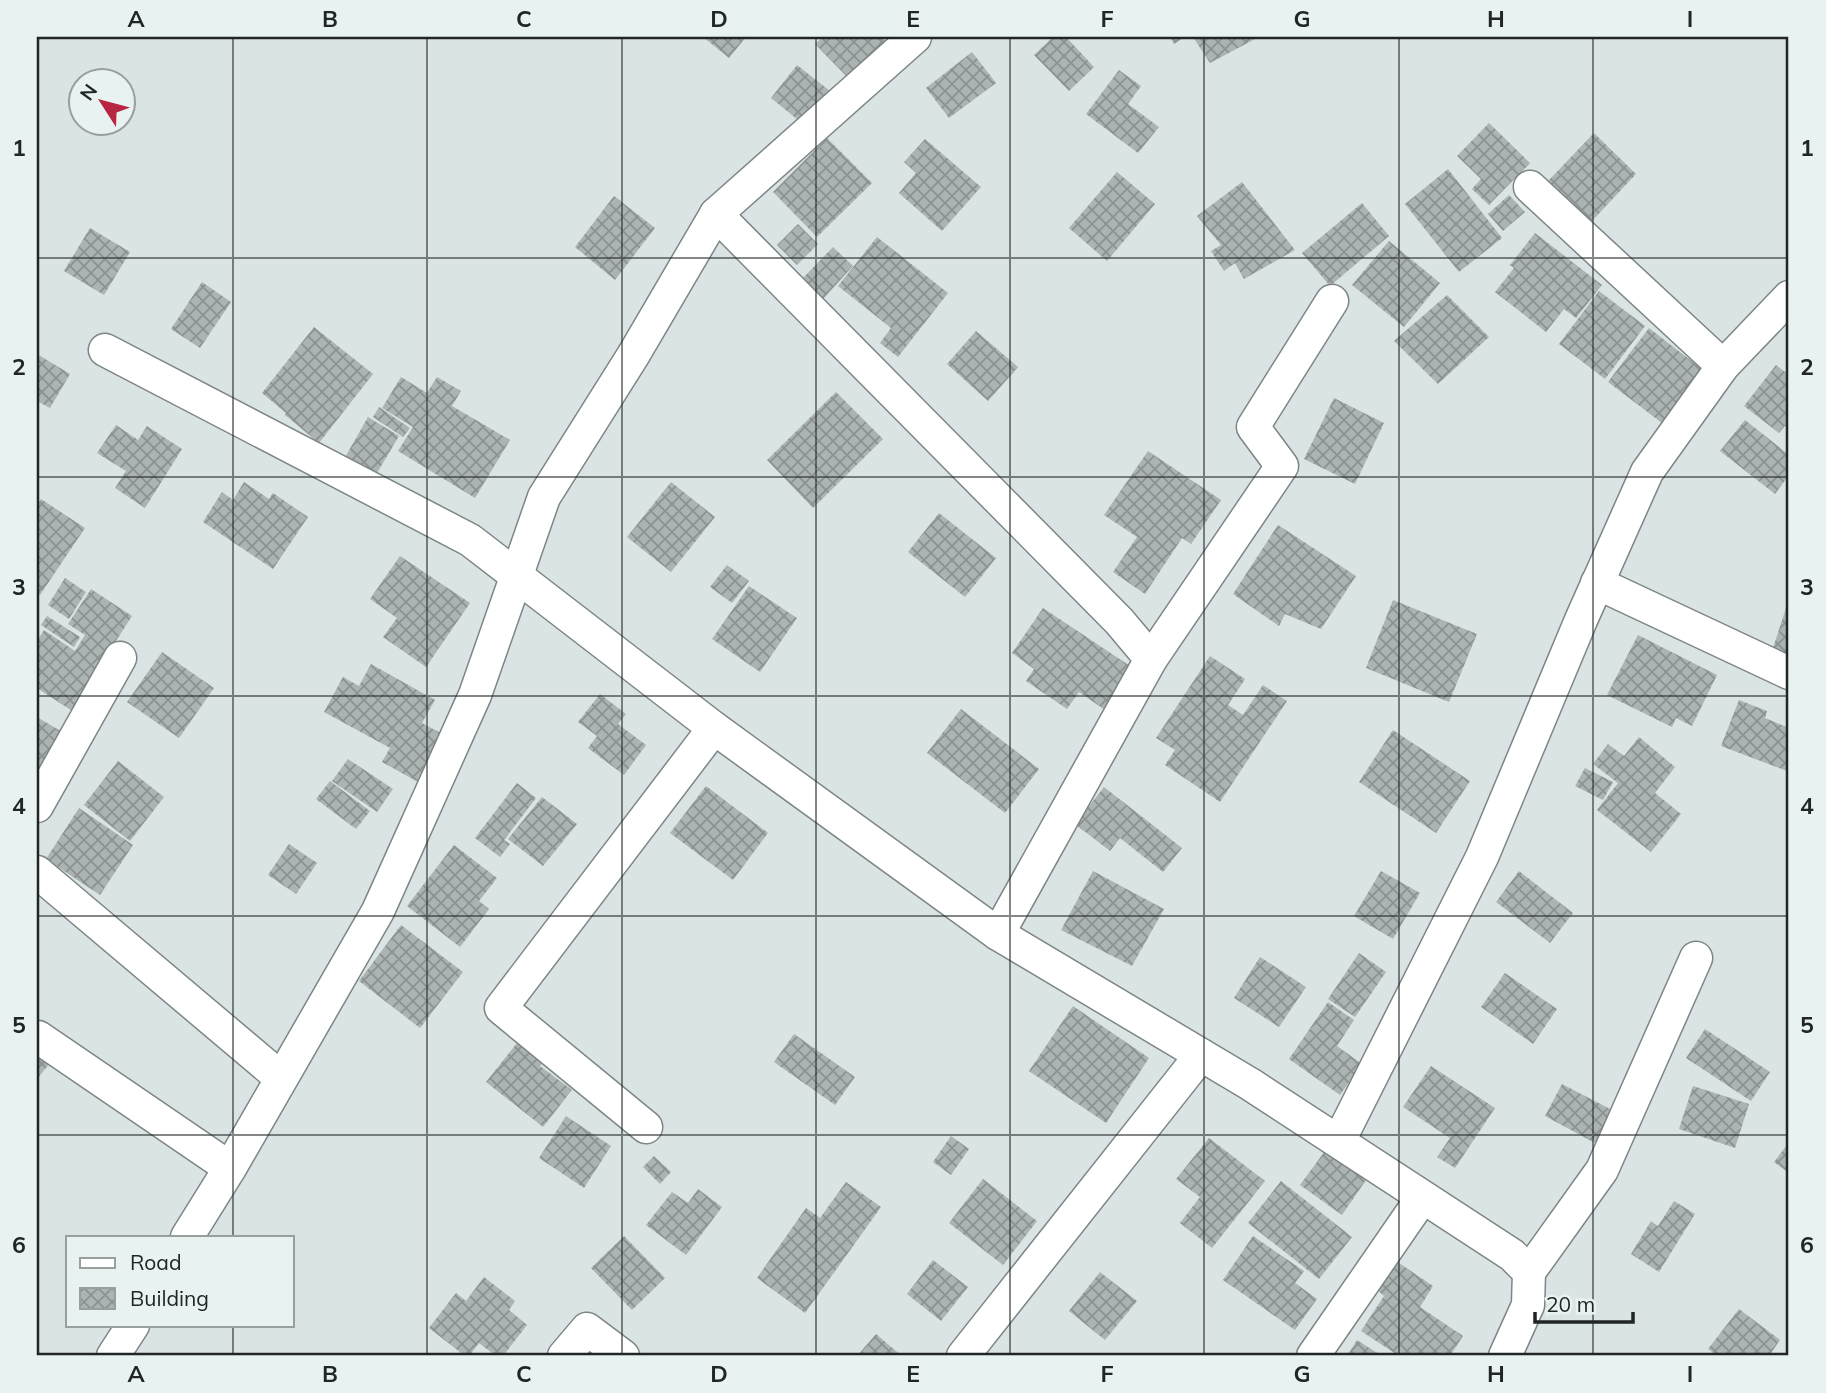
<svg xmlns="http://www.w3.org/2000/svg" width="1826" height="1393" font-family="Mulish,sans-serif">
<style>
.building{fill:url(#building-cross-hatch)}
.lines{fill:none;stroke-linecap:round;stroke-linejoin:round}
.minor-casing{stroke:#7d8585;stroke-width:35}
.minor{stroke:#fff;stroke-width:32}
.grid{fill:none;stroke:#212525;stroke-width:2;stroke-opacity:0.55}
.neatline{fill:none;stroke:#212525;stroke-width:2.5}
.grid-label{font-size:23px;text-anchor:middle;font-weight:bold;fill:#212525}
</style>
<defs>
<pattern id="building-cross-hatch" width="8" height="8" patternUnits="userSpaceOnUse" patternTransform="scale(1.75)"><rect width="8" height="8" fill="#abb4b3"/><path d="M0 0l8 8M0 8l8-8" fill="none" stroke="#8b9291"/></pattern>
</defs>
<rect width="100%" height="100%" fill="#dbe4e4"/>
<g class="building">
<path d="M703,37H746L729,58Z"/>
<path d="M823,37H881L888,44L851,81L815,44Z"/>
<path d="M1053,37H1066L1094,67L1069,91L1034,55Z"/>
<path d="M1170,37H1185L1174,44Z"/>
<path d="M1193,37H1253L1255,39L1210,63Z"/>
<path d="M972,52L996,83L949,118L926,88Z"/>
<path d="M797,65L830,91L803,124L771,98Z"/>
<path d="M1119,70L1141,86L1128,104L1159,127L1138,153L1086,114Z"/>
<path d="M1489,123L1530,163L1489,205L1472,189L1481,179L1457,156Z"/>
<path d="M1594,133L1636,174L1591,222L1548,181Z"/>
<path d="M827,138L872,183L817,237L773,192Z"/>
<path d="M925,139L981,187L942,231L899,193L916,173L904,162Z"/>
<path d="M1448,169L1502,238L1459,272L1405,204Z"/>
<path d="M1117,172L1155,204L1107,261L1069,228Z"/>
<path d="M1242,182L1295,250L1244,279L1235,263L1224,271L1211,251L1221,245L1197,216Z"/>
<path d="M1509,195L1525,212L1503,231L1488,214Z"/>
<path d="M614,196L655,228L615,280L575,247Z"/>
<path d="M1362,203L1389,236L1330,286L1302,253Z"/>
<path d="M798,224L818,244L797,265L777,245Z"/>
<path d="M90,228L130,252L104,295L64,271Z"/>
<path d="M1535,233L1602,285L1576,318L1564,309L1546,332L1495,292L1514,268L1510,265Z"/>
<path d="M877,237L948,293L898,357L880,343L891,328L838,286Z"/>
<path d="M1389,241L1440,283L1404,327L1352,285Z"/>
<path d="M833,247L853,266L823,299L802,279Z"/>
<path d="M202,282L231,302L200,348L171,329Z"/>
<path d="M1599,291L1645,326L1605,379L1559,344Z"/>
<path d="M1447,295L1489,337L1438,384L1394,341Z"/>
<path d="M314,327L373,374L319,443L285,415L286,413L262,393Z"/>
<path d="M1649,328L1703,370L1662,423L1608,382Z"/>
<path d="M976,331L1018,367L988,401L947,364Z"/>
<path d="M37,354L70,374L50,408L37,401Z"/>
<path d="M1776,365L1789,375V429L1785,426L1779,433L1744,406Z"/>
<path d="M401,377L427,393L437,377L461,391L452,406L510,440L475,498L398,451L413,427L382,408Z"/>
<path d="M836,392L883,439L813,508L767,460Z"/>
<path d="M1334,398L1384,423L1355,484L1304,459Z"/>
<path d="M379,407L410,428L403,437L373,417Z"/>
<path d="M368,417L399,436L374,478L343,461Z"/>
<path d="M1745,420L1789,455V475L1775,494L1720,451Z"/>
<path d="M116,425L138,440L147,426L182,449L145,508L115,488L126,471L97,453Z"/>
<path d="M1148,451L1221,500L1191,544L1182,538L1145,594L1113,572L1137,537L1104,515Z"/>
<path d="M244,482L269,499L273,493L308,517L273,569L203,522L222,492L233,500Z"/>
<path d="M671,482L715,517L671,572L627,537Z"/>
<path d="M41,499L85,528L40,595L37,593V505Z"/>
<path d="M939,513L996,558L965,597L908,552Z"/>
<path d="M1278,525L1356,576L1321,629L1285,614L1279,626L1233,594Z"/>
<path d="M400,556L470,603L426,667L383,637L397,618L370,599Z"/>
<path d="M727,565L749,581L732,603L710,587Z"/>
<path d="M65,578L86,592L69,619L48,605Z"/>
<path d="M749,586L797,618L760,672L712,639Z"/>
<path d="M91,589L132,616L94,675L86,720L37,688V641L44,630L75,651L85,635L68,624Z"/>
<path d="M1789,599V659L1771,654Z"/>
<path d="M1393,600L1477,634L1449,702L1366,668Z"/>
<path d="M1043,608L1133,668L1105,710L1079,692L1067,709L1026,681L1034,669L1012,653Z"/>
<path d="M47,616L80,637L74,647L41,625Z"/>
<path d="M1638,635L1717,675L1692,726L1676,718L1672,727L1607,695Z"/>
<path d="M162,652L214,688L179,738L127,702Z"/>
<path d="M1210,656L1245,679L1228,705L1243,715L1263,685L1287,701L1220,802L1165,765L1175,750L1156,738Z"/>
<path d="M371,664L435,700L422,723L444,735L418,782L382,762L390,748L324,712L343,677L359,686Z"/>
<path d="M600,694L626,714L618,724L646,745L624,775L588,748L597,736L578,722Z"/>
<path d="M1739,700L1767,711L1765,718L1789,728V765L1787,771L1721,746Z"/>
<path d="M961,709L1039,769L1005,813L927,753Z"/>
<path d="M37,717L69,736L37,798Z"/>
<path d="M1393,730L1470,781L1436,833L1359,782Z"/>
<path d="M1639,737L1675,767L1655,793L1681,814L1651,852L1597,810L1618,783L1593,764L1608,744L1624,756Z"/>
<path d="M348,759L393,789L377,812L332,781Z"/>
<path d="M118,761L164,797L130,841L84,805Z"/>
<path d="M1585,768L1613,782L1603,800L1575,786Z"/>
<path d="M330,781L370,811L356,829L316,799Z"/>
<path d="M517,783L536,798L504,840L510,844L500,857L475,838Z"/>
<path d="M706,786L768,833L733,880L670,833Z"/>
<path d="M1104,787L1182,848L1163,872L1120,838L1110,851L1075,824Z"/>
<path d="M542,797L577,824L543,866L508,839Z"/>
<path d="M79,808L133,845L100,895L46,859Z"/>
<path d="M289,844L317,863L296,894L268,875Z"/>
<path d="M454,845L497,878L479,901L489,909L460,947L407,906Z"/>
<path d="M1093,871L1164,909L1132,966L1061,930Z"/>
<path d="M1381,871L1420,893L1393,939L1354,916Z"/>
<path d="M1519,871L1573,913L1550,943L1496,902Z"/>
<path d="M401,925L463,972L420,1028L359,981Z"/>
<path d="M1359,953L1386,972L1355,1017L1328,999Z"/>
<path d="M1260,957L1306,987L1279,1027L1234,998Z"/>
<path d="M1505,973L1557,1009L1533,1044L1481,1007Z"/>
<path d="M1328,1002L1354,1020L1337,1046L1362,1064L1340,1095L1289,1059Z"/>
<path d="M1073,1006L1149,1058L1106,1123L1029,1071Z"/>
<path d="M1705,1029L1770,1072L1751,1101L1686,1058Z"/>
<path d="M37,1034L59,1052L37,1079Z"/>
<path d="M794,1034L855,1077L835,1105L774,1062Z"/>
<path d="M521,1038L547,1058L540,1066L572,1090L543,1127L486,1082Z"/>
<path d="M1431,1066L1495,1108L1455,1168L1437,1157L1450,1138L1403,1107Z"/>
<path d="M1562,1084L1612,1110L1595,1143L1545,1116Z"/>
<path d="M1693,1086L1749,1104L1735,1148L1679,1129Z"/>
<path d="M566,1116L611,1146L584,1188L539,1158Z"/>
<path d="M951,1136L969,1149L951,1175L933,1162Z"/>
<path d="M1209,1138L1265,1181L1212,1248L1180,1223L1200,1197L1176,1179Z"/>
<path d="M1789,1142V1173L1774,1162Z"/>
<path d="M1325,1151L1366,1180L1342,1215L1300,1185Z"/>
<path d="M654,1156L671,1172L660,1184L643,1167Z"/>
<path d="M983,1179L1037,1221L1003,1265L949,1223Z"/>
<path d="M1281,1181L1352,1237L1319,1279L1248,1223Z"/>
<path d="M846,1182L881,1207L805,1313L757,1278L806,1208L820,1218Z"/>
<path d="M698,1189L722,1207L686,1255L646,1225L672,1192L688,1203Z"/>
<path d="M1674,1201L1695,1214L1659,1272L1631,1254L1651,1221L1658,1226Z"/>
<path d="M624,1236L665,1278L632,1310L591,1268Z"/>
<path d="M1253,1236L1304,1271L1295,1283L1317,1299L1295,1330L1223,1280Z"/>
<path d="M933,1260L968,1287L941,1321L907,1294Z"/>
<path d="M1396,1261L1433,1286L1420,1307L1463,1336L1450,1356H1399L1361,1331L1384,1296L1377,1290Z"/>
<path d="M1100,1272L1137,1301L1105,1340L1069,1311Z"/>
<path d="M484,1277L515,1301L509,1310L527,1325L503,1356H496L479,1343L469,1356H465L429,1328L456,1293L466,1301Z"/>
<path d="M1739,1309L1780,1340L1769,1356H1718L1708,1349Z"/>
<path d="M876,1334L902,1356H857Z"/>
<path d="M1357,1340L1382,1356H1347Z"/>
</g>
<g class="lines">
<g class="minor-casing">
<g id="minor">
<path d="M915,37L716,214L1119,621L1151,659L998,934L1250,1084L1512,1255L1529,1272L1528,1305L1505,1356"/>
<path d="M1530,187L1723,366"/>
<path d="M105,350L470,540L714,728L501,1008L646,1127"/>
<path d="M1597,583L1789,673"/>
<path d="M1151,659L1282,466L1253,427L1332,301"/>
<path d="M714,728L998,934"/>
<path d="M37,806L120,658"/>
<path d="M37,872L281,1078"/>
<path d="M38,1037L230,1168"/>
<path d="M1339,1141L1482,857L1581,620L1647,472L1723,366L1789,297"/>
<path d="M187,1237L230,1168L378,911L475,695L544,497L634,354L716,214"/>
<path d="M1529,1272L1602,1170L1696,958"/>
<path d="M113,1356L133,1325"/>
<path d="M564,1356L587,1329L623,1356"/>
<path d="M963,1356L1201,1055"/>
<path d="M1313,1356L1422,1198"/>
</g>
</g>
<use href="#minor" class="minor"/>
</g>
<path class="grid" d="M233,37V1237M427,37V1356M622,37V1356M816,37V1356M1010,37V1356M1204,37V1356M1399,37V1356M1593,37V1356M37,258H1789M37,477H1789M37,696H1789M37,916H1789M37,1135H1789M233,1325V1356"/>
<rect width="1826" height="1393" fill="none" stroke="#e8f2f1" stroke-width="77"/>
<rect x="66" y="1236" width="228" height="91" fill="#e8f2f1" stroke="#98a09f" stroke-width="2"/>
<rect x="80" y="1258" width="35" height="10" fill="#ffffff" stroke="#98a09f" stroke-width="2"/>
<text x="130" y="1270" font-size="21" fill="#212525">Road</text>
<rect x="80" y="1288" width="35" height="21" fill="url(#building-cross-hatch)" stroke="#98a09f" stroke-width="2"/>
<text x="130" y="1306" font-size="21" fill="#212525">Building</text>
<g transform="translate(102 102) rotate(306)"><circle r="33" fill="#e8f2f1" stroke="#98a09f" stroke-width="2"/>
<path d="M0-5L12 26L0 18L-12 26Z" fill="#b72543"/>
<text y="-10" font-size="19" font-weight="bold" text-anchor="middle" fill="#212525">N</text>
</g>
<path d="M1535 1312v10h98v-10" fill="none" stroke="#212525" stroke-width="3.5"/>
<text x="1546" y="1312" font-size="21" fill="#212525" stroke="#e8f2f1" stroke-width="5" paint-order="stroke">20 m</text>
<rect x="38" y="38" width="1749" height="1316" class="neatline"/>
<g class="grid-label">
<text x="136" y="27">A</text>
<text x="330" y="27">B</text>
<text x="524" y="27">C</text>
<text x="719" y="27">D</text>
<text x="913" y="27">E</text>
<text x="1107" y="27">F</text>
<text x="1302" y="27">G</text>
<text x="1496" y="27">H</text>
<text x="1690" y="27">I</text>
<text x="19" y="156">1</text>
<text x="1807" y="156">1</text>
<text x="19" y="375">2</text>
<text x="1807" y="375">2</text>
<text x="19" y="595">3</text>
<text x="1807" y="595">3</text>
<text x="19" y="814">4</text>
<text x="1807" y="814">4</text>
<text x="19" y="1033">5</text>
<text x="1807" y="1033">5</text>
<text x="19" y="1253">6</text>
<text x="1807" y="1253">6</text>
<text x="136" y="1382">A</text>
<text x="330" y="1382">B</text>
<text x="524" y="1382">C</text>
<text x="719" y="1382">D</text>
<text x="913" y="1382">E</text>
<text x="1107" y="1382">F</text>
<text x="1302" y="1382">G</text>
<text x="1496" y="1382">H</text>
<text x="1690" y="1382">I</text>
</g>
</svg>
